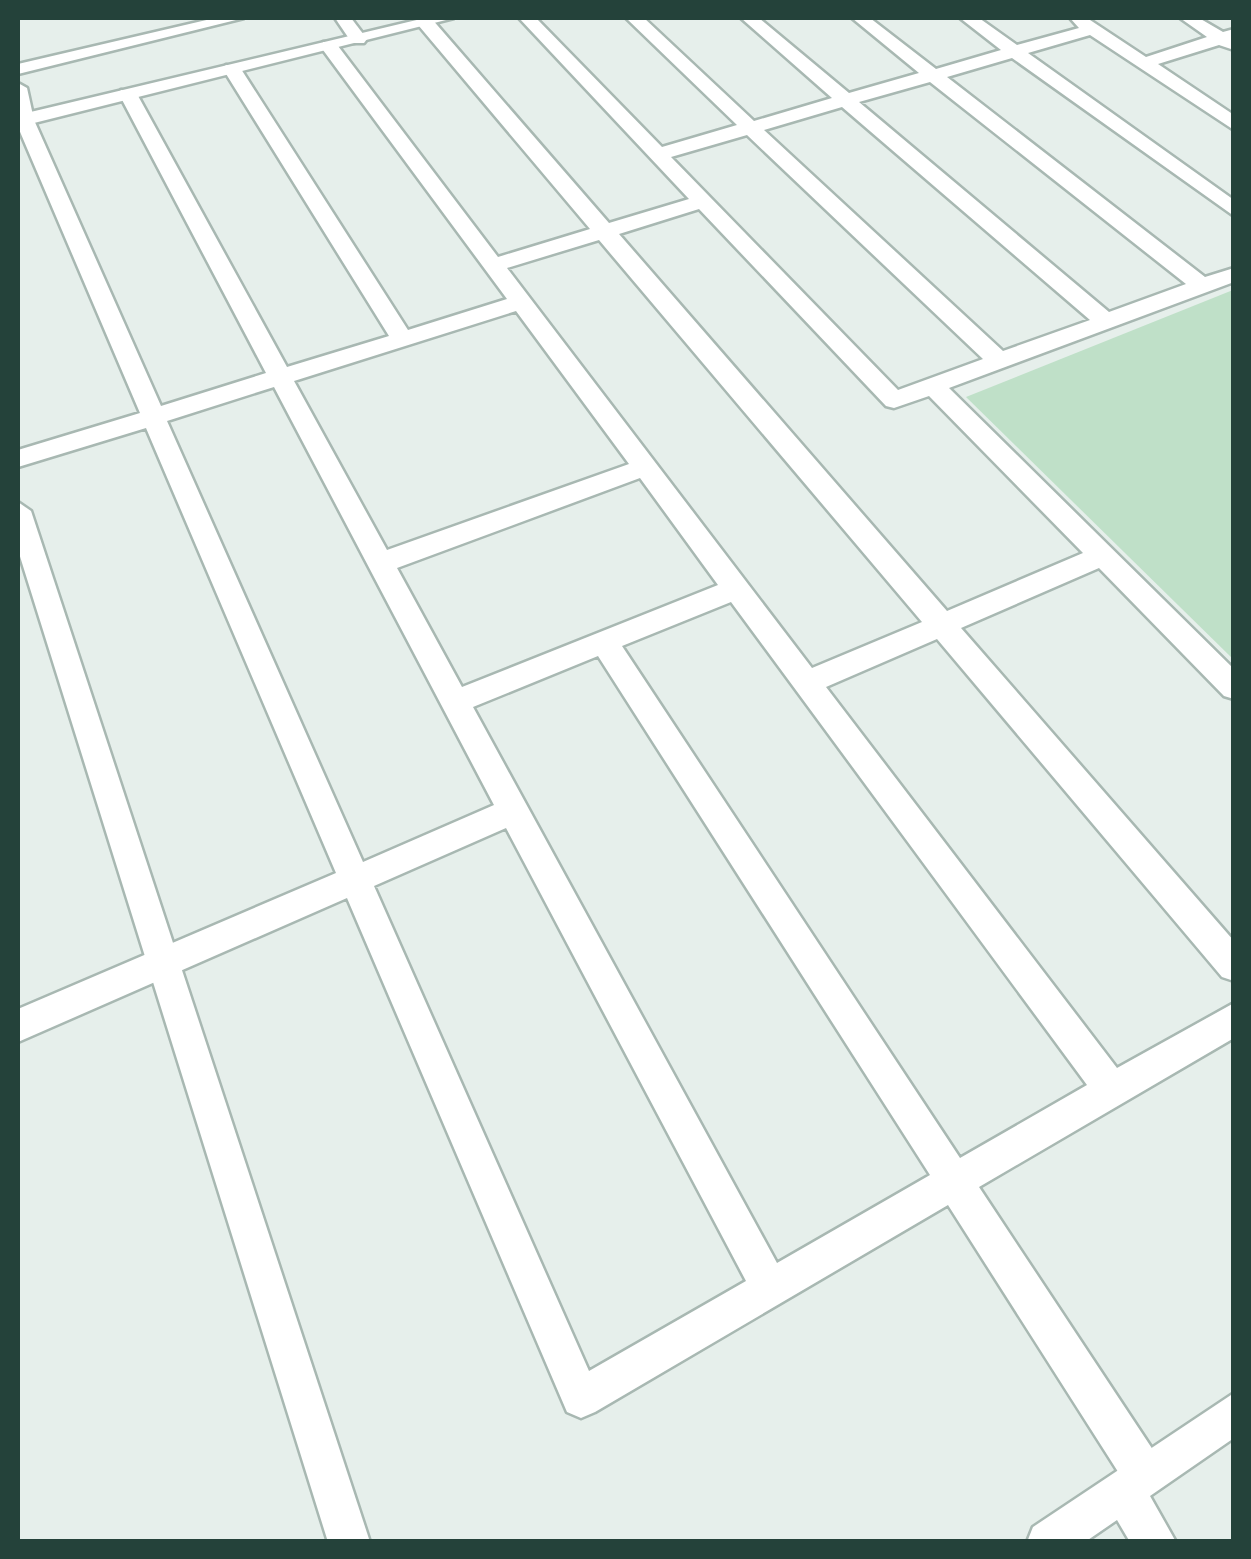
<svg xmlns="http://www.w3.org/2000/svg" width="1251" height="1559" font-family="Rubik,sans-serif">
<style>
.green{fill:#bfe0c8}
.lines{fill:none;stroke-linecap:round;stroke-linejoin:round}
.minor-casing{stroke:#a8b8b2;stroke-width:5}
.tertiary-casing{stroke:#a8b8b2;stroke-width:5}
.minor{fill:#fff;fill-rule:evenodd}
.tertiary{fill:#fff;fill-rule:evenodd}
</style>
<rect width="100%" height="100%" fill="#e6efeb"/>
<path class="green" d="M1233,290V659L966,397Z"/>
<g class="lines">
<g class="minor-casing">
<g id="minor">
<path d="M215,18H244L18,74V64Z"/>
<path d="M335,18H351L367,39L364,43H352Z"/>
<path d="M419,18H431L609,223L689,199L519,18H536L662,147L737,125L626,18H644L754,121L832,98L741,18H759L849,93L919,73L852,18H870L936,69L1001,50L960,18H979L1017,45L1079,28L1070,18H1087L1146,57L1207,37L1180,18H1199L1223,32L1234,29V50L1219,45L1158,64L1234,115V130L1090,35L1028,53L1234,200V216L1012,58L947,77L1205,277L1234,268V282L949,388L1234,669V699L1224,696L1099,568L961,628L1234,941V981L1222,977L937,639L826,687L1117,1068L1234,1003V1038L979,1187L1159,1459L1165,1474L1159,1489L1144,1495L1129,1489L948,1205L595,1412L581,1418L567,1412L347,898L18,1042V1009L336,873L146,428L18,467V450L140,413L18,127V83L27,88L34,120L161,406L266,373L119,94L121,90L137,94L287,367L389,336L223,69L226,65L241,69L408,330L507,299L323,50V42H335L498,257L590,229L419,26ZM930,82L1186,284L1109,312L859,102ZM842,107L1090,320L1003,351L764,130ZM747,135L983,359L898,390L671,157ZM699,209L886,406L894,408L929,396L1083,553L947,611L619,234ZM599,240L922,622L812,668L507,268ZM516,311L629,464L387,550L294,381ZM274,387L494,805L363,862L167,421ZM640,478L718,585L462,687L397,568ZM731,602L1087,1085L960,1158L622,646ZM598,656L930,1175L777,1263L473,707ZM506,828L746,1281L589,1371L374,886Z"/>
</g>
</g>
<g class="tertiary-casing">
<g id="tertiary">
<path d="M425,18H454L18,127V115Z"/>
<path d="M18,502L31,511L370,1542H328L18,550Z"/>
<path d="M1234,1393V1438L1150,1496L1176,1542H1130L1117,1520L1085,1542H1027L1033,1527Z"/>
</g>
</g>
<use href="#minor" class="minor"/>
<use href="#tertiary" class="tertiary"/>
</g>
<rect width="1251" height="1559" fill="none" stroke="#24423a" stroke-width="40"/>
</svg>
